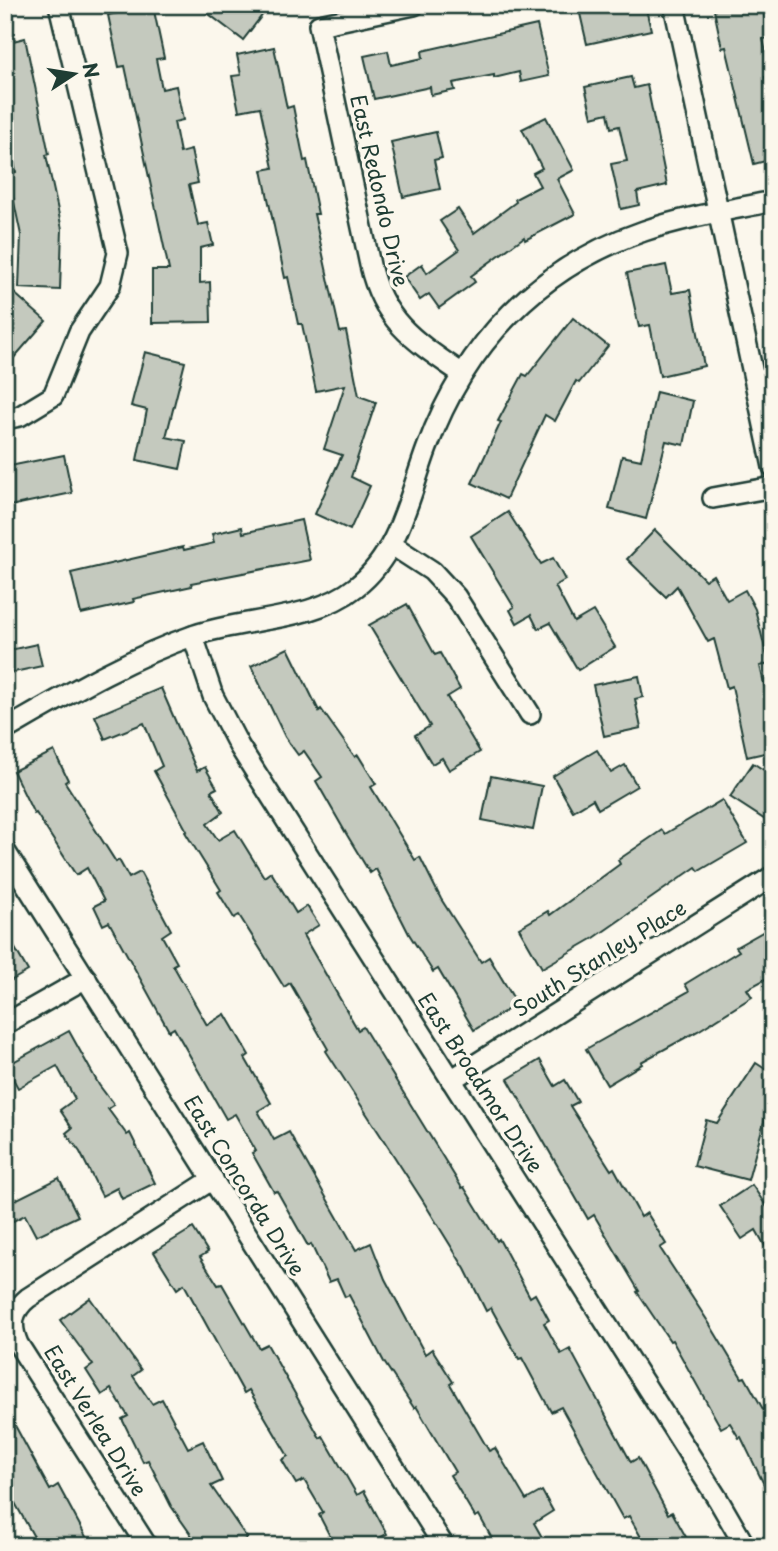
<svg xmlns="http://www.w3.org/2000/svg" width="778" height="1551" font-family="'Playpen Sans',sans-serif">
<style>
.building{fill:#c4c9be;stroke:#1f3d34;stroke-width:2}
.lines{fill:none;stroke-linecap:round;stroke-linejoin:round}
.street-casing{stroke:#1f3d34;stroke-width:24}
.street{stroke:#fbf7ec;stroke-width:19}
.labels{text-anchor:middle;stroke-width:7;stroke-linejoin:round;paint-order:stroke}
.street-label{font-size:21px;fill:#1f3d34;stroke:#fbf7ec}
</style>
<rect width="100%" height="100%" fill="#fbf7ec"/>
<filter id="ink" filterUnits="userSpaceOnUse"><feTurbulence type="fractalNoise" baseFrequency=".0143" numOctaves="2"/><feDisplacementMap in="SourceGraphic" scale="14" xChannelSelector="R" yChannelSelector="G"/><feConvolveMatrix kernelMatrix="1 2 1 2 8 2 1 2 1" color-interpolation-filters="sRGB"/></filter>
<g filter="url(#ink)">
<g class="building">
<path d="M197,5H270L243,40Z"/>
<path d="M578,5H608L609,11L645,5L651,30L587,44Z"/>
<path d="M713,5H762L769,38L763,39L771,75L765,77L773,111V159L754,164L726,47L722,48Z"/>
<path d="M153,6L164,58L156,59L162,89L176,86L183,120L174,122L180,153L191,150L198,183L189,185L198,225L208,223L213,245L200,248V283L210,282L211,322L152,323V270H169L125,66L119,67L108,15Z"/>
<path d="M537,25L549,76L521,82L519,72L494,78V75L453,83L455,90L431,95L430,87L374,99L364,56L388,51L391,65L423,58L422,51Z"/>
<path d="M25,38L49,154L46,155L62,229L60,290L19,288L21,235L8,174L16,172L5,122V43Z"/>
<path d="M274,47L287,108L293,106L304,161L307,160L318,214H314L340,332L346,331L359,396L376,402L351,477L370,486L350,530L315,514L342,455L324,449L345,385L316,391L302,324H298L288,277L285,278L262,170L273,168L260,107L239,111L232,76L241,75L237,55Z"/>
<path d="M631,77L634,88L647,85L667,185L637,192L639,205L621,209L611,164L627,161L619,126L611,128L608,113L592,117L585,87Z"/>
<path d="M546,117L574,170L557,179L575,214L525,240L524,237L471,276L475,282L439,308L429,294L420,300L404,277L422,264L427,273L459,250L440,221L458,209L474,233L516,202L515,199L540,186L533,173L542,168L522,129Z"/>
<path d="M436,132L442,158L434,160L440,189L403,197L391,142Z"/>
<path d="M666,265L672,293L690,290L704,366L660,376L650,325L639,327L627,273Z"/>
<path d="M13,292L46,321L5,368V302Z"/>
<path d="M573,318L608,346L579,383L576,381L555,421L545,415L506,499L472,483L501,422L498,421L523,374L527,376Z"/>
<path d="M145,352L185,362L166,437L186,441L180,469L137,460L147,410L131,406Z"/>
<path d="M656,392L693,401L684,445L666,441L646,519L609,509L622,456L641,460Z"/>
<path d="M64,455L72,493L5,507V467Z"/>
<path d="M508,512L541,564L553,558L565,580L555,586L574,622L593,611L615,647L578,670L550,623L538,629L531,615L517,623L510,610L514,607L471,536Z"/>
<path d="M301,520L310,560L191,583L192,586L133,599L134,602L81,614L71,573L183,547L184,550L214,543L212,534L242,527L243,533Z"/>
<path d="M655,530L705,580L713,575L727,600L745,590L755,609L769,664L760,666L767,696L773,695V751L747,757L732,686L727,688L714,639L708,642L677,586L666,597L627,559Z"/>
<path d="M407,604L435,655L440,653L460,689L447,697L480,752L449,770L442,758L432,764L415,735L430,726L369,625Z"/>
<path d="M37,644L42,666L5,674V651Z"/>
<path d="M288,648L319,711L321,709L355,757L358,755L376,784L371,787L415,860L420,857L441,899L481,962L489,957L517,1004L474,1030L438,969L433,972L409,934L376,869L370,873L347,835L316,781L322,777L304,751L298,755L285,737L251,666Z"/>
<path d="M639,676L643,697L635,699L641,728L604,736L593,685Z"/>
<path d="M161,688L197,771L205,767L217,788L211,791L223,812L207,824L218,840L235,830L264,877L271,872L296,913L307,906L319,925L303,935L358,1030L363,1027L462,1188L464,1187L497,1241L499,1239L530,1297L535,1294L549,1320L544,1323L561,1354L570,1349L631,1462L638,1458L668,1514L672,1512L691,1546H646L629,1516L623,1519L561,1407L551,1412L522,1358L519,1359L491,1308L486,1311L465,1269L423,1201L326,1051L328,1049L290,983L284,987L239,915L234,918L218,892L221,890L185,832L187,831L154,771L162,766L144,723L105,739L95,716Z"/>
<path d="M597,750L611,773L625,765L637,786L598,809L593,799L573,811L553,776Z"/>
<path d="M54,751L68,780L65,782L116,862L119,860L129,878L140,872L171,930L162,936L177,963L173,965L207,1025L225,1014L249,1055L245,1058L271,1103L258,1111L274,1140L289,1132L356,1250L371,1243L385,1279L425,1354L432,1349L453,1382L450,1384L489,1451L495,1448L526,1500L542,1491L553,1511L534,1523L547,1546H496L479,1515L475,1517L450,1475L455,1472L416,1406L414,1408L384,1362L349,1295L345,1297L337,1279L329,1282L311,1244L308,1246L277,1191L274,1192L252,1153L256,1151L235,1114L226,1119L174,1028L169,1031L109,922L103,925L94,906L104,901L87,868L76,875L36,813L34,814L13,771Z"/>
<path d="M753,763L773,776V812L767,821L730,797Z"/>
<path d="M491,776L542,786L533,830L482,820Z"/>
<path d="M722,800L747,843L699,871L696,867L594,938L542,968L519,928L548,911L550,915L620,864L618,860L662,830L665,834Z"/>
<path d="M773,926V975L747,989L752,997L698,1031L641,1062L642,1064L607,1085L586,1049L689,991L685,984L739,951L736,947Z"/>
<path d="M5,931L28,971L5,984Z"/>
<path d="M69,1031L99,1085L114,1105L108,1109L127,1135L130,1133L155,1183L122,1199L117,1188L102,1196L80,1152L66,1133L72,1128L60,1110L75,1099L57,1066L18,1088L6,1066Z"/>
<path d="M540,1060L555,1086L565,1080L578,1102L570,1106L611,1170L614,1168L641,1217L647,1213L666,1244L660,1248L709,1323L742,1378L745,1377L773,1427V1503L741,1437L739,1438L730,1423L721,1428L672,1340L670,1341L637,1292L639,1291L594,1215L588,1219L508,1079Z"/>
<path d="M756,1063L773,1074V1123L765,1118L748,1180L694,1166L706,1120L717,1123Z"/>
<path d="M59,1178L78,1216L36,1236L25,1215L5,1225V1205Z"/>
<path d="M752,1185L773,1216V1260L756,1230L742,1239L720,1206Z"/>
<path d="M193,1228L208,1252L200,1257L218,1285L222,1284L259,1348L267,1344L320,1438L323,1436L357,1495L364,1491L387,1534L364,1546H335L319,1515L323,1512L304,1480L296,1484L282,1460L288,1456L249,1390L244,1393L184,1284L177,1289L154,1252Z"/>
<path d="M90,1298L141,1370L133,1376L152,1404L162,1399L188,1448L203,1441L222,1481L211,1486L247,1538L236,1546H199L171,1506L148,1460L143,1462L122,1419L128,1416L111,1389L102,1395L86,1370L93,1365L60,1320Z"/>
<path d="M5,1407L50,1490L58,1485L91,1546H39L5,1485Z"/>
</g>
<g class="lines">
<g class="street-casing">
<g id="street">
<path d="M414,5L319,25L370,265C383,322 416,342 461,373"/>
<path d="M674,5L773,467"/>
<path d="M5,419L20,416L53,396L79,332L110,286L118,253L59,5"/>
<path d="M713,498L773,487"/>
<path d="M392,545L432,571L456,597L530,714"/>
<path d="M193,636L213,696L239,746L719,1501L745,1546"/>
<path d="M5,730C66,695 128,658 195,635C245,618 314,621 356,587C399,554 409,496 427,448C465,344 538,267 644,231C685,217 730,210 773,201"/>
<path d="M5,851L444,1546"/>
<path d="M5,1024L86,978"/>
<path d="M451,1080L773,876"/>
<path d="M147,1546L18,1344C10,1325 12,1311 28,1298L213,1179"/>
</g>
</g>
<use href="#street" class="street"/>
</g>
</g>
<g class="labels">
<g class="street-label">
<text transform="translate(379 191) rotate(77)" y="7">East Redondo Drive</text>
<text transform="translate(600 959) rotate(-32)" y="7">South Stanley Place</text>
<text transform="translate(480 1083) rotate(57)" y="7">East Broadmor Drive</text>
<text transform="translate(244 1186) rotate(58)" y="7">East Concorda Drive</text>
<text transform="translate(95 1421) rotate(58)" y="7">East Verlea Drive</text>
</g>
</g>
<rect width="778" height="1551" fill="none" stroke="#fbf7ec" stroke-width="28"/>
<rect x="14" y="14" width="750" height="1523" fill="none" stroke="#1f3d34" stroke-width="2.5" filter="url(#ink)"/>
<g transform="translate(74 74) rotate(78)" stroke="#fbf7ec" stroke-width="5" paint-order="stroke">
<path d="M0-5L12 26L0 18L-12 26Z" fill="#1f3d34"/>
<text y="-10" font-size="19" font-weight="bold" text-anchor="middle" fill="#1f3d34">N</text>
</g>
</svg>
